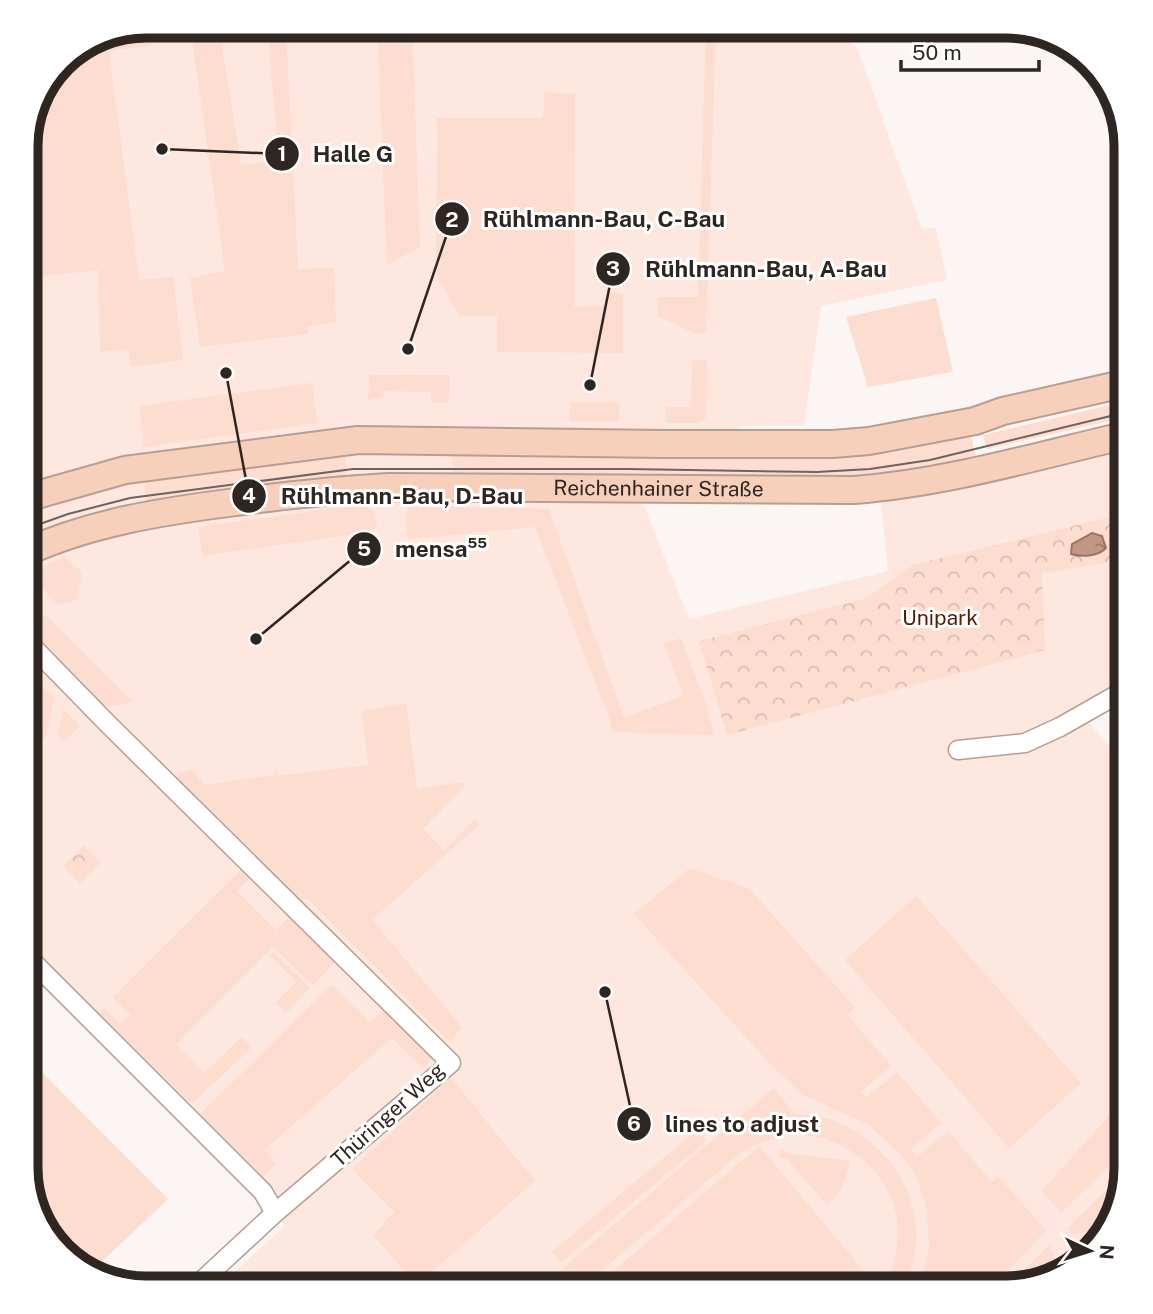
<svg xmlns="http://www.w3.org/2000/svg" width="1153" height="1314" font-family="'Public Sans',sans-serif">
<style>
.built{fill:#fde7de}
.green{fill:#fcddd0}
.park{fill:url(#park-crowns)}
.water{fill:url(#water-ripples);stroke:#977566;stroke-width:2}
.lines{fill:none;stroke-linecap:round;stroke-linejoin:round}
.street-casing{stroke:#b89d93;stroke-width:21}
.secondary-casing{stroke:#b89d93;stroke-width:30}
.street{stroke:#fff;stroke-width:18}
.secondary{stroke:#f7d0bb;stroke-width:26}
.tram{stroke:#6c6460;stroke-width:2}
.labels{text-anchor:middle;stroke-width:6;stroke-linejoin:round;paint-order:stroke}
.street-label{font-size:21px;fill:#2f2521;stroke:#fff}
.park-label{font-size:21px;fill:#551d01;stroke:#fff}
.rim{fill:none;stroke:#2f2521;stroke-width:9}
.leader{fill:none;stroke:#2f2521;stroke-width:2.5}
.callout-dot{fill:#2f2521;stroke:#fff;stroke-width:2.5}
.mark-label{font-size:21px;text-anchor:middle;font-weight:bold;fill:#fff}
.callout-label{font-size:23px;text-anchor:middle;font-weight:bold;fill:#2f2521;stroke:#fff;stroke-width:6;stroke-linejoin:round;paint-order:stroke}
</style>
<defs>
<pattern id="park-crowns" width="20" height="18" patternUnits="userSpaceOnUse" patternTransform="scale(1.75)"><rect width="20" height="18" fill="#fcddd0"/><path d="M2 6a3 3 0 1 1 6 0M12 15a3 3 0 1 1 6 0" fill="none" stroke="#d8beb2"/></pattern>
<pattern id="water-ripples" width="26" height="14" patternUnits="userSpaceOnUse" patternTransform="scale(1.75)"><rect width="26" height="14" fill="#c49784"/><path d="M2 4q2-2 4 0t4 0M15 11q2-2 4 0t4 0" fill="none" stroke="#a07b6c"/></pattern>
</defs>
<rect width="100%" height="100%" fill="#fbf6f3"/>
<path class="built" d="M146,26H833L857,48L922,229L936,228L947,280L821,306L804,425L741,426L721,444L664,483L643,503L689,619L888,571L880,493L1127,440V695L1089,723L1127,766V1168L1114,1221L1080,1263L1007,1288H218L284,1226L263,1177L26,940L27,138L39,93L67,56Z"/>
<g class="green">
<path d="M267,26H309L286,29L298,269L334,268L336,322L308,326V334L200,347L190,278L225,271L191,33L234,27L239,38L221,39L241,165L279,160Z"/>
<path d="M377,26H412L420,247L387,265Z"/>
<path d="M706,26H716L706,332L698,335L658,316V297H698Z"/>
<path d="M146,33L152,45L109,51L139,280L173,277L183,360L131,367L128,349L100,352L98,270L27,278V138L39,93L67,56L119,37Z"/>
<path d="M545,92L575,94L574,306L607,307L609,292L623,293V353L497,352V316H460L436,275L437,118H543Z"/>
<path d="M936,298L953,372L868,387L846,317Z"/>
<path d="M692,360H707L706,417L699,423H666L665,407H691Z"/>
<path d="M369,375H450L449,403H431V392L384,391L383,397L368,400Z"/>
<path d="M312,383L317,423L144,447L139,406Z"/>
<path d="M1127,401V417L987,449L983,435Z"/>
<path d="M570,402L620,403L619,422L569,421Z"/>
<path d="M969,426L977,463L885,480H453L452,446Z"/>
<path d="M345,449L347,482L148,507L143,475Z"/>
<path d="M356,505L367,507L375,513L377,523L374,530L364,533L202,556L198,527Z"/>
<path d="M409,506L549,509L624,718L684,695L664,644L681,638L706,705L714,735L613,732L610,720L535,527L409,539C404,527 404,517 409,506Z"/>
<path d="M64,557L82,572L77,600L57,604L36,581L38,568Z"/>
<path d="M46,615L133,702L102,707L26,630V618Z"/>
<path d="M26,674L29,677L32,676L54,698L46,736L39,743L26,730V711L39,698L26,685Z"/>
<path d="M406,703L417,789L462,782L465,786L423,829L444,850L475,819L479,825L372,920L462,1027L450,1042L308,899L298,898L177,778L178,773L193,769L203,785L274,775L276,767L277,776L368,765L362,711Z"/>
<path d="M63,709L80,726L63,742L58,736Z"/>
<path d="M244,867L251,876L237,891L276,930L293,913L338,959L313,985L273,947L176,1045L204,1073L242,1037L252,1047L192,1104L99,1013L104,1008L120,1024L131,1015L113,997Z"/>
<path d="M690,868L750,889L855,1008L847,1015L891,1065L861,1092L866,1098L897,1072L941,1123L910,1149L917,1157L948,1131L992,1182L998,1176L1046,1231L991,1288H919L929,1248L927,1211L917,1177L902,1156L868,1124L803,1095L769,1063L634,914Z"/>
<path d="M916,896L1081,1083L1009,1148L845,960Z"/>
<path d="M274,952L310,988L286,1013L275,1003L296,982L270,955Z"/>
<path d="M332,985L370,1022L385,1009L434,1056L423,1068L392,1038L264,1150L276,1164L263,1177L200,1114Z"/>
<path d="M26,1056L168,1199L90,1273L51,1241L26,1168Z"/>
<path d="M451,1078L535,1181L417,1285L373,1235L394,1212L352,1169Z"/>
<path d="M774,1088L794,1114C807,1115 819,1116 832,1120C899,1144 939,1223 903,1288H884C894,1267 900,1242 897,1219C890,1170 841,1132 792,1135C775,1137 761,1143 745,1149L581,1288H540Z"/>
<path d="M1127,1096V1149L1061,1213L1042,1191Z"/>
<path d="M697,1130L706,1141L561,1262L552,1252Z"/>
<path d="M759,1146L878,1288H594Z"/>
<path d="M784,1150L788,1153L850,1161C847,1178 840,1194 827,1205L786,1158H780L779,1151Z"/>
<path d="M1126,1171L1117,1210L1109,1213L1111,1225L1074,1235L1067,1229Z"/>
<path d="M1050,1244L1055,1260L1062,1269L1007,1288Z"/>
</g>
<g class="park">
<path d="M1127,510V559L1042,573L1045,650L727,735L699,641L865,599L913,565L1118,515Z"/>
<path d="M84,845L101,863L80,884L63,866Z"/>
</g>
<path class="water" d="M1092,533L1102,536L1106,548C1097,557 1082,557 1071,554L1072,544Z"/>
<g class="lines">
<g class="street-casing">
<g id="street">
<path d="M1100,71L1105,83"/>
<path d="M26,640L107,723L451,1063L275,1213L194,1288"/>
<path d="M958,750L1025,743L1060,727L1127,689"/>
<path d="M26,955L263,1192L275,1213"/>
</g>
</g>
<g class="secondary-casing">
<g id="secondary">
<path d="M26,498L125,470L358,440L664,444H833L869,441L975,421L1003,411L1127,383"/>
<path id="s1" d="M26,552C90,523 159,512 228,503C281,496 334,490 388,487L854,490C946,483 1037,456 1127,435"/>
</g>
</g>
<use href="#street" class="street"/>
<use href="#secondary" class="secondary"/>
<path class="tram" d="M26,529L68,514L130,498L353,469H628L817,472L870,469L930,460L1127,412"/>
</g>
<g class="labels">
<g class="street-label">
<text dy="7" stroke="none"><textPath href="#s1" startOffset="640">Reichenhainer Straße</textPath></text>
<text transform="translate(388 1115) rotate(-42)" y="7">Thüringer Weg</text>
</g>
<g class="park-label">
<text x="940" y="625">Unipark</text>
</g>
</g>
<path d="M0 0H1153V1314H0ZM146 38H1006A108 108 0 0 1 1114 146V1168A108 108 0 0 1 1006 1276H146A108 108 0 0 1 38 1168V146A108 108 0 0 1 146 38Z" fill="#fff" fill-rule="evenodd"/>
<path class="rim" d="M146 38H1006A108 108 0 0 1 1114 146V1168A108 108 0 0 1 1006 1276H146A108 108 0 0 1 38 1168V146A108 108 0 0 1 146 38Z"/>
<path class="leader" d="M162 149L282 154M408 349L452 219M590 385L613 269M226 373L249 496M256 639L364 549M605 992L634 1124"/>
<g class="callout-dot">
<circle cx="162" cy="149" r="7"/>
<circle cx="408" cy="349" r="7"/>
<circle cx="590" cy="385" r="7"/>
<circle cx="226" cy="373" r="7"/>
<circle cx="256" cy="639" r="7"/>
<circle cx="605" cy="992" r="7"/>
<circle cx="282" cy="154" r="18"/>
<circle cx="452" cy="219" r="18"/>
<circle cx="613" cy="269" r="18"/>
<circle cx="249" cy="496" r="18"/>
<circle cx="364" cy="549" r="18"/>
<circle cx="634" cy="1124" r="18"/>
</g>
<g class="mark-label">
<text x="282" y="161">1</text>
<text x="452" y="227">2</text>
<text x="613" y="276">3</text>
<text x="249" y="503">4</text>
<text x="364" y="556">5</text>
<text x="634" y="1131">6</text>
</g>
<g class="callout-label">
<text x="353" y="162">Halle G</text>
<text x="604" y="227">Rühlmann-Bau, C-Bau</text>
<text x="766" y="277">Rühlmann-Bau, A-Bau</text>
<text x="402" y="504">Rühlmann-Bau, D-Bau</text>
<text x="441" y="557">mensa⁵⁵</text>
<text x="742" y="1132">lines to adjust</text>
</g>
<g transform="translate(1090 1251) rotate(94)" stroke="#ffffff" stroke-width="5" paint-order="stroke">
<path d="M0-5L12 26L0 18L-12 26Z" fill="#2f2521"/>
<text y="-10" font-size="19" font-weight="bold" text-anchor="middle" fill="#2f2521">N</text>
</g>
<path d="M901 60v10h138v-10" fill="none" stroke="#2f2521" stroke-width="3.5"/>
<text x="912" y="60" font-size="21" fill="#2f2521" stroke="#ffffff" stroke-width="5" paint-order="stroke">50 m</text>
</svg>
